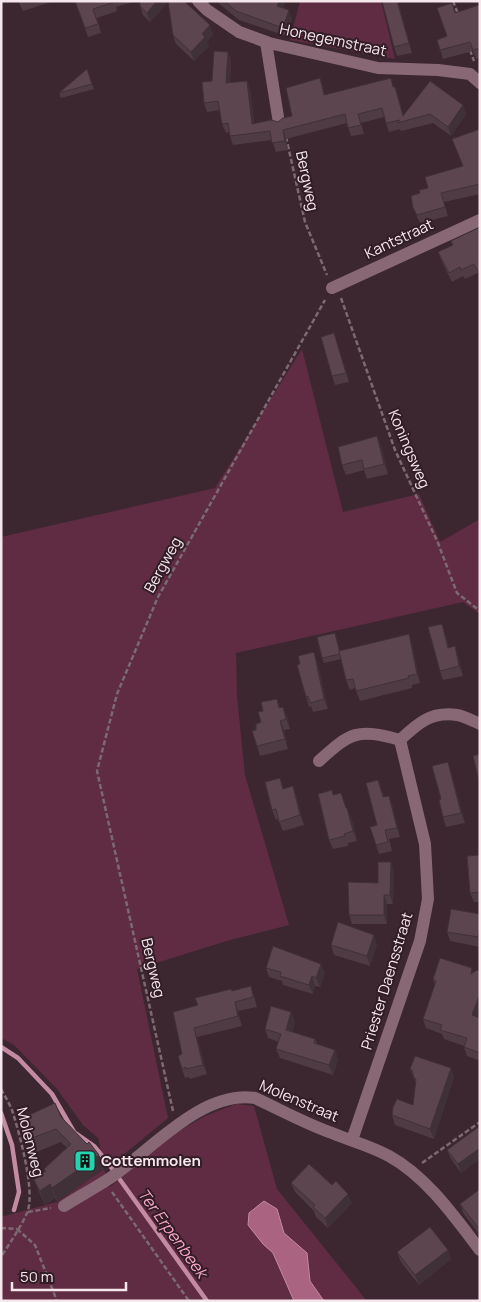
<svg xmlns="http://www.w3.org/2000/svg" width="481" height="1302" font-family="Manrope,sans-serif">
<style>
.green{fill:#5f2c43}
.water{fill:#ab6382;stroke:#c28ba2}
.lines{fill:none;stroke-linecap:round;stroke-linejoin:round}
.stream{stroke:#c28ba2;stroke-width:4.5}
.path{stroke:#7c6971;stroke-width:2.5;stroke-dasharray:5 2.5;stroke-linecap:butt}
.minor{stroke:#896875;stroke-width:12}
.wall{fill:#4f3b43}
.shaded-wall{fill:#403037}
.building{fill:#5c454e;stroke:#403037}
.labels{text-anchor:middle;stroke-width:4;stroke-linejoin:round;paint-order:stroke}
.street-label{font-size:15px;fill:#f6e7ed;stroke:#321d26}
.poi-label{font-size:15px;font-weight:bold;fill:#f6e7ed;stroke:#321d26;text-anchor:start}
.water-label{font-size:16px;font-style:italic;fill:#f8a6c8;stroke:#321d26}
</style>
<rect width="100%" height="100%" fill="#3c2730"/>
<g class="green">
<path d="M300,1H381L395,59L290,40Z"/>
<path d="M302,349L343,512L419,494L440,542L480,519V614L463,602L236,653L237,696L245,775L289,925L230,940L137,969L168,1118L111,1165L101,1151L98,1138L83,1125L57,1089L14,1045L1,1038V537L215,488Z"/>
<path d="M236,1104L254,1106L277,1189L367,1301H1V1217L57,1202L104,1169L110,1187L172,1135L205,1116Z"/>
</g>
<path class="water" d="M264,1201L277,1209L284,1233L307,1253L310,1281L324,1301H294L273,1253L263,1244L248,1225L249,1213Z"/>
<g class="lines">
<g class="stream">
<path d="M1,1047L18,1058L52,1094L74,1132L94,1146L108,1163L207,1301"/>
<path d="M1,1113L12,1145L19,1192L14,1210"/>
</g>
<g class="path">
<path d="M453,1L458,14"/>
<path d="M470,50L474,61"/>
<path d="M286,137L305,222L327,275"/>
<path d="M341,298L395,450L438,543L457,593L480,611"/>
<path d="M1,1089C5,1096 9,1103 12,1110C19,1132 36,1192 27,1213C21,1227 9,1244 1,1257"/>
<path d="M173,1111L97,771L117,694L158,597L325,300"/>
<path d="M422,1163L480,1122"/>
<path d="M112,1192L189,1301"/>
<path d="M28,1212L51,1208"/>
<path d="M1,1228L17,1229"/>
<path d="M17,1229L35,1245L57,1301"/>
</g>
<g class="minor">
<path d="M198,1L207,10L239,32L269,43L378,68L438,70L470,74L480,83"/>
<path d="M266,42L279,123"/>
<path d="M332,288L480,220"/>
<path d="M400,740C417,724 431,711 457,715C464,716 473,721 480,724"/>
<path d="M319,761C351,732 357,728 400,740L425,844L428,899L420,941L352,1140"/>
<path d="M64,1206C78,1197 93,1189 107,1180C149,1153 200,1090 255,1098C281,1110 306,1124 332,1133C351,1141 371,1146 389,1156C427,1177 454,1216 480,1250"/>
</g>
</g>
<g class="wall">
<path d="M18,1H54L23,11Z"/>
<path d="M75,1H136L116,7L117,11L97,18L101,33L88,37Z"/>
<path d="M140,1H184L210,25L213,35L207,41L209,46L194,61L176,44L173,35L168,2L150,22L143,15L140,6Z"/>
<path d="M216,1H285L283,8L292,19L286,36L239,20Z"/>
<path d="M398,1L412,53L397,56L394,47Z"/>
<path d="M480,8V58L476,59L473,51L443,59L437,40L447,36L455,12Z"/>
<path d="M228,52L231,61L230,83L247,81L250,90L254,123L278,122L292,116L320,78L325,95L394,87L398,96L403,115L463,105L466,114L451,136L433,123L401,131L400,129L389,132L384,117L361,123L364,134L351,136L347,123L286,139L288,150L276,152L272,140L233,145L230,136L229,132L226,133L222,124L220,110L207,112L204,103L212,81Z"/>
<path d="M87,69L94,89L61,98L59,93Z"/>
<path d="M480,129V194L444,202L448,216L420,223L413,208L420,193L462,166Z"/>
<path d="M480,227V277L478,273L465,279L463,276L452,282L441,260L438,252L453,245L451,241Z"/>
<path d="M334,333L349,382L335,385L332,376Z"/>
<path d="M377,436L381,446L388,474L367,479L364,470L346,475L342,465Z"/>
<path d="M445,633L449,648L455,646L458,656L463,676L443,680L440,671Z"/>
<path d="M336,638L340,651L412,644L420,683L412,685V688L360,701L355,688L350,690L346,680L341,659L324,663L322,658Z"/>
<path d="M317,661L328,709L313,712L311,706L309,707L306,697Z"/>
<path d="M277,699L280,708L287,716L290,729L284,730L288,749L260,756L257,746L256,730L261,722L263,711Z"/>
<path d="M451,772L465,823L446,827L443,817L441,799Z"/>
<path d="M378,780L384,797L392,805L400,837L389,839L392,851L379,854L376,845Z"/>
<path d="M293,786L296,796L304,825L283,831L278,819L276,820L272,810L284,788Z"/>
<path d="M333,795L346,808L351,817L357,841L348,843V846L333,849L329,840Z"/>
<path d="M480,855V902H474L470,893Z"/>
<path d="M394,871L393,904H387V924H352L349,915L378,883Z"/>
<path d="M480,914V947L450,941L447,932Z"/>
<path d="M377,944L370,966L334,955L331,945Z"/>
<path d="M266,968L325,973L320,987L315,986L313,994L283,985L282,981L269,977Z"/>
<path d="M480,971V1012L478,1018H480V1061L467,1056L464,1047V1046L444,1039L442,1034L426,1028L423,1019L435,985L433,979Z"/>
<path d="M251,986L257,1007L238,1011L242,1026L197,1037L207,1074L190,1079L189,1077L185,1078L182,1069V1054L198,1005L232,991Z"/>
<path d="M291,1012L295,1022L292,1032L315,1039L317,1044L335,1050L338,1060L333,1075L280,1058L276,1049L279,1042L268,1038L265,1029Z"/>
<path d="M451,1068L454,1077L434,1139L395,1125L392,1115L413,1105L416,1084L410,1069Z"/>
<path d="M61,1117L104,1169L57,1201L55,1198L45,1205L40,1194L34,1180L45,1172L44,1169L67,1148L61,1142L34,1153L29,1139Z"/>
<path d="M480,1126V1159L461,1173L451,1159L447,1150Z"/>
<path d="M291,1183L352,1203L328,1228L316,1217L314,1211L295,1192Z"/>
<path d="M480,1189V1235L463,1213L460,1204Z"/>
<path d="M397,1252L451,1259L419,1285L401,1262Z"/>
</g>
<g class="shaded-wall">
<path d="M157,1H169L150,22L147,13Z"/>
<path d="M279,1H285L280,15L277,6Z"/>
<path d="M397,1H398L412,53L409,43Z"/>
<path d="M289,10L292,19L286,36L283,28Z"/>
<path d="M210,25L213,35L207,41L209,46L194,61L191,52L202,34Z"/>
<path d="M228,52L231,61L229,92L226,83Z"/>
<path d="M320,78L323,87L327,104L324,95Z"/>
<path d="M247,81L250,90L255,132L252,124Z"/>
<path d="M395,87L398,96L405,121L403,116Z"/>
<path d="M463,105L466,114L451,136L448,127Z"/>
<path d="M283,130L286,139L288,150L285,141Z"/>
<path d="M377,436L381,446L388,474L384,464Z"/>
<path d="M442,624L445,633L452,657L448,648Z"/>
<path d="M409,634L412,644L420,683L417,674Z"/>
<path d="M455,646L458,656L463,676L459,666Z"/>
<path d="M314,652L317,661L328,709L324,699Z"/>
<path d="M283,707L287,716L290,729L286,719Z"/>
<path d="M280,721L284,730L288,749L285,739Z"/>
<path d="M448,762L451,772L465,823L461,813Z"/>
<path d="M293,786L296,796L304,825L300,815Z"/>
<path d="M389,796L392,805L400,837L397,828Z"/>
<path d="M347,808L351,817L357,841L353,831Z"/>
<path d="M391,862L394,871L393,904L390,895Z"/>
<path d="M384,895L387,904V924L384,915Z"/>
<path d="M480,927V942L478,937Z"/>
<path d="M374,935L377,944L370,966L367,956Z"/>
<path d="M321,964L325,973L320,987L316,978Z"/>
<path d="M312,976L315,986L313,994L309,985Z"/>
<path d="M480,993V1012L475,1025L472,1015Z"/>
<path d="M235,1002L238,1011L242,1026L238,1016Z"/>
<path d="M291,1012L295,1022L289,1040L286,1030Z"/>
<path d="M194,1028L197,1037L207,1074L203,1065Z"/>
<path d="M335,1050L338,1060L333,1075L329,1065Z"/>
<path d="M451,1068L454,1077L434,1139L430,1129Z"/>
<path d="M480,1148V1159L461,1173L458,1164Z"/>
<path d="M99,1155L104,1169L57,1201L52,1188Z"/>
<path d="M50,1184L55,1198L45,1205L40,1191Z"/>
<path d="M348,1194L352,1203L328,1228L325,1218Z"/>
<path d="M448,1250L451,1259L419,1285L415,1275Z"/>
</g>
<g class="building">
<path d="M75,1H114V2L93,9L98,24L85,28Z"/>
<path d="M140,1H157L147,13L140,6Z"/>
<path d="M168,1H184L210,25L202,34L205,37L191,52L173,35Z"/>
<path d="M224,1H279L277,6L289,10L283,28L236,11Z"/>
<path d="M382,1H397L409,43L394,47Z"/>
<path d="M452,3L455,13L479,5L480,8V48L473,50L470,42L440,50L437,40L447,36L437,8Z"/>
<path d="M214,51L228,52L226,83L247,81L252,124L271,120L278,122L283,118L292,116L286,88L320,78L324,95L391,78L393,87H395L403,116L430,81L463,105L448,127L430,114L397,123L400,120L386,123L382,108L358,114L361,125L348,128L345,114L283,130L285,141L272,143L270,131L230,136L228,123L222,124L218,101L204,103L202,82L212,81Z"/>
<path d="M87,69L92,84L59,93Z"/>
<path d="M480,129V184L441,193L445,207L417,215L413,208L411,196L420,193L419,190L428,188L425,177L463,166L452,139Z"/>
<path d="M480,227V275L474,264L461,270L460,267L449,273L438,252L453,245L451,241Z"/>
<path d="M334,333L346,373L332,376L321,337Z"/>
<path d="M377,436L384,464L364,469L362,460L342,465L338,447Z"/>
<path d="M442,624L448,648L455,646L459,666L440,671L428,627Z"/>
<path d="M335,633L340,654L322,658L317,637Z"/>
<path d="M409,634L417,674L408,676L409,678L356,691L353,679L346,680L339,651Z"/>
<path d="M314,652L324,699L310,703L308,696L306,697L297,665L300,664L298,656Z"/>
<path d="M277,699L279,708L283,707L286,719L280,721L285,739L257,746L252,731L256,730V724L261,722L258,712L263,711L261,702Z"/>
<path d="M480,754V785L473,756Z"/>
<path d="M448,762L461,813L443,817L439,800L441,799L432,766Z"/>
<path d="M280,778L283,789L293,786L300,815L279,822L276,809L272,810L265,782Z"/>
<path d="M378,780L383,797L389,796L397,828L385,830L388,842L376,845L370,827L377,825L366,783Z"/>
<path d="M332,790L333,795L341,793L346,808H347L353,831L344,834L345,836L329,840L318,794Z"/>
<path d="M480,855V892L470,893L467,856Z"/>
<path d="M378,862H391L390,895H384V915H349L348,882L378,883Z"/>
<path d="M451,909L480,914V927L478,937L447,932Z"/>
<path d="M338,922L374,935L367,956L331,945Z"/>
<path d="M273,946L321,964L316,978L312,976L309,985L280,976L281,972L266,968Z"/>
<path d="M440,958L472,968L471,974L477,970L480,971V993L472,1015L480,1018V1053L464,1047L467,1038L440,1030L442,1025L423,1019L436,981L433,979Z"/>
<path d="M251,986L253,997L235,1002L238,1016L194,1028L203,1065L186,1069V1067L182,1069L178,1056L182,1054L173,1012L198,1005L195,998L231,989L232,991Z"/>
<path d="M271,1006L291,1012L286,1030L315,1039L314,1043L335,1050L329,1065L276,1049L281,1034L265,1029Z"/>
<path d="M415,1056L451,1068L430,1129L392,1115L393,1107L397,1099L413,1105L416,1079L414,1078L412,1070L410,1069Z"/>
<path d="M55,1103L61,1117L87,1144L89,1142L99,1155L52,1188L50,1184L40,1191L34,1180L46,1171L44,1169L71,1144L56,1129L29,1139L25,1117Z"/>
<path d="M480,1126V1148L458,1164L447,1150Z"/>
<path d="M309,1164L332,1185L336,1181L348,1194L325,1218L313,1207L315,1205L291,1183Z"/>
<path d="M480,1189V1230L460,1204Z"/>
<path d="M430,1227L448,1250L415,1275L397,1252Z"/>
</g>
<defs>
<g id="building-square" transform="scale(1.125)"><rect x="-9" y="-9" width="18" height="18" rx="4" fill="#23d5af" stroke="#321d26"/><path d="M-4-6H4V6H1V3H-1V6H-4ZM-2.5-4.3h1.7v1.8h-1.7ZM.8-4.3h1.7v1.8H.8ZM-2.5-1h1.7V.8h-1.7ZM.8-1h1.7V.8H.8Z" fill="#111"/></g>
</defs>
<g fill-rule="evenodd">
<use href="#building-square" x="85" y="1161"/>
</g>
<g class="labels">
<g class="street-label">
<text transform="translate(333 40) rotate(12)" y="5">Honegemstraat</text>
<text transform="translate(307 181) rotate(78)" y="5">Bergweg</text>
<text transform="translate(399 239) rotate(-25)" y="5">Kantstraat</text>
<text transform="translate(409 449) rotate(67)" y="5">Koningsweg</text>
<text transform="translate(163 565) rotate(-61)" y="5">Bergweg</text>
<text transform="translate(153 968) rotate(77)" y="5">Bergweg</text>
<text transform="translate(387 981) rotate(-73)" y="5">Priester Daensstraat</text>
<text transform="translate(299 1101) rotate(23)" y="5">Molenstraat</text>
<text transform="translate(30 1142) rotate(76)" y="5">Molenweg</text>
</g>
<g class="poi-label">
<text x="101" y="1166">Cottemmolen</text>
</g>
<g class="water-label">
<text transform="translate(173 1233) rotate(54)" y="6">Ter Erpenbeek</text>
</g>
</g>
<rect width="481" height="1302" fill="none" stroke="#f6e7ed" stroke-width="5"/>
<path d="M12 1282v8h114v-8" fill="none" stroke="#f6e7ed" stroke-width="2.5"/>
<text x="20" y="1282" font-size="15" fill="#f6e7ed" stroke="#321d26" stroke-width="4" paint-order="stroke">50 m</text>
</svg>
